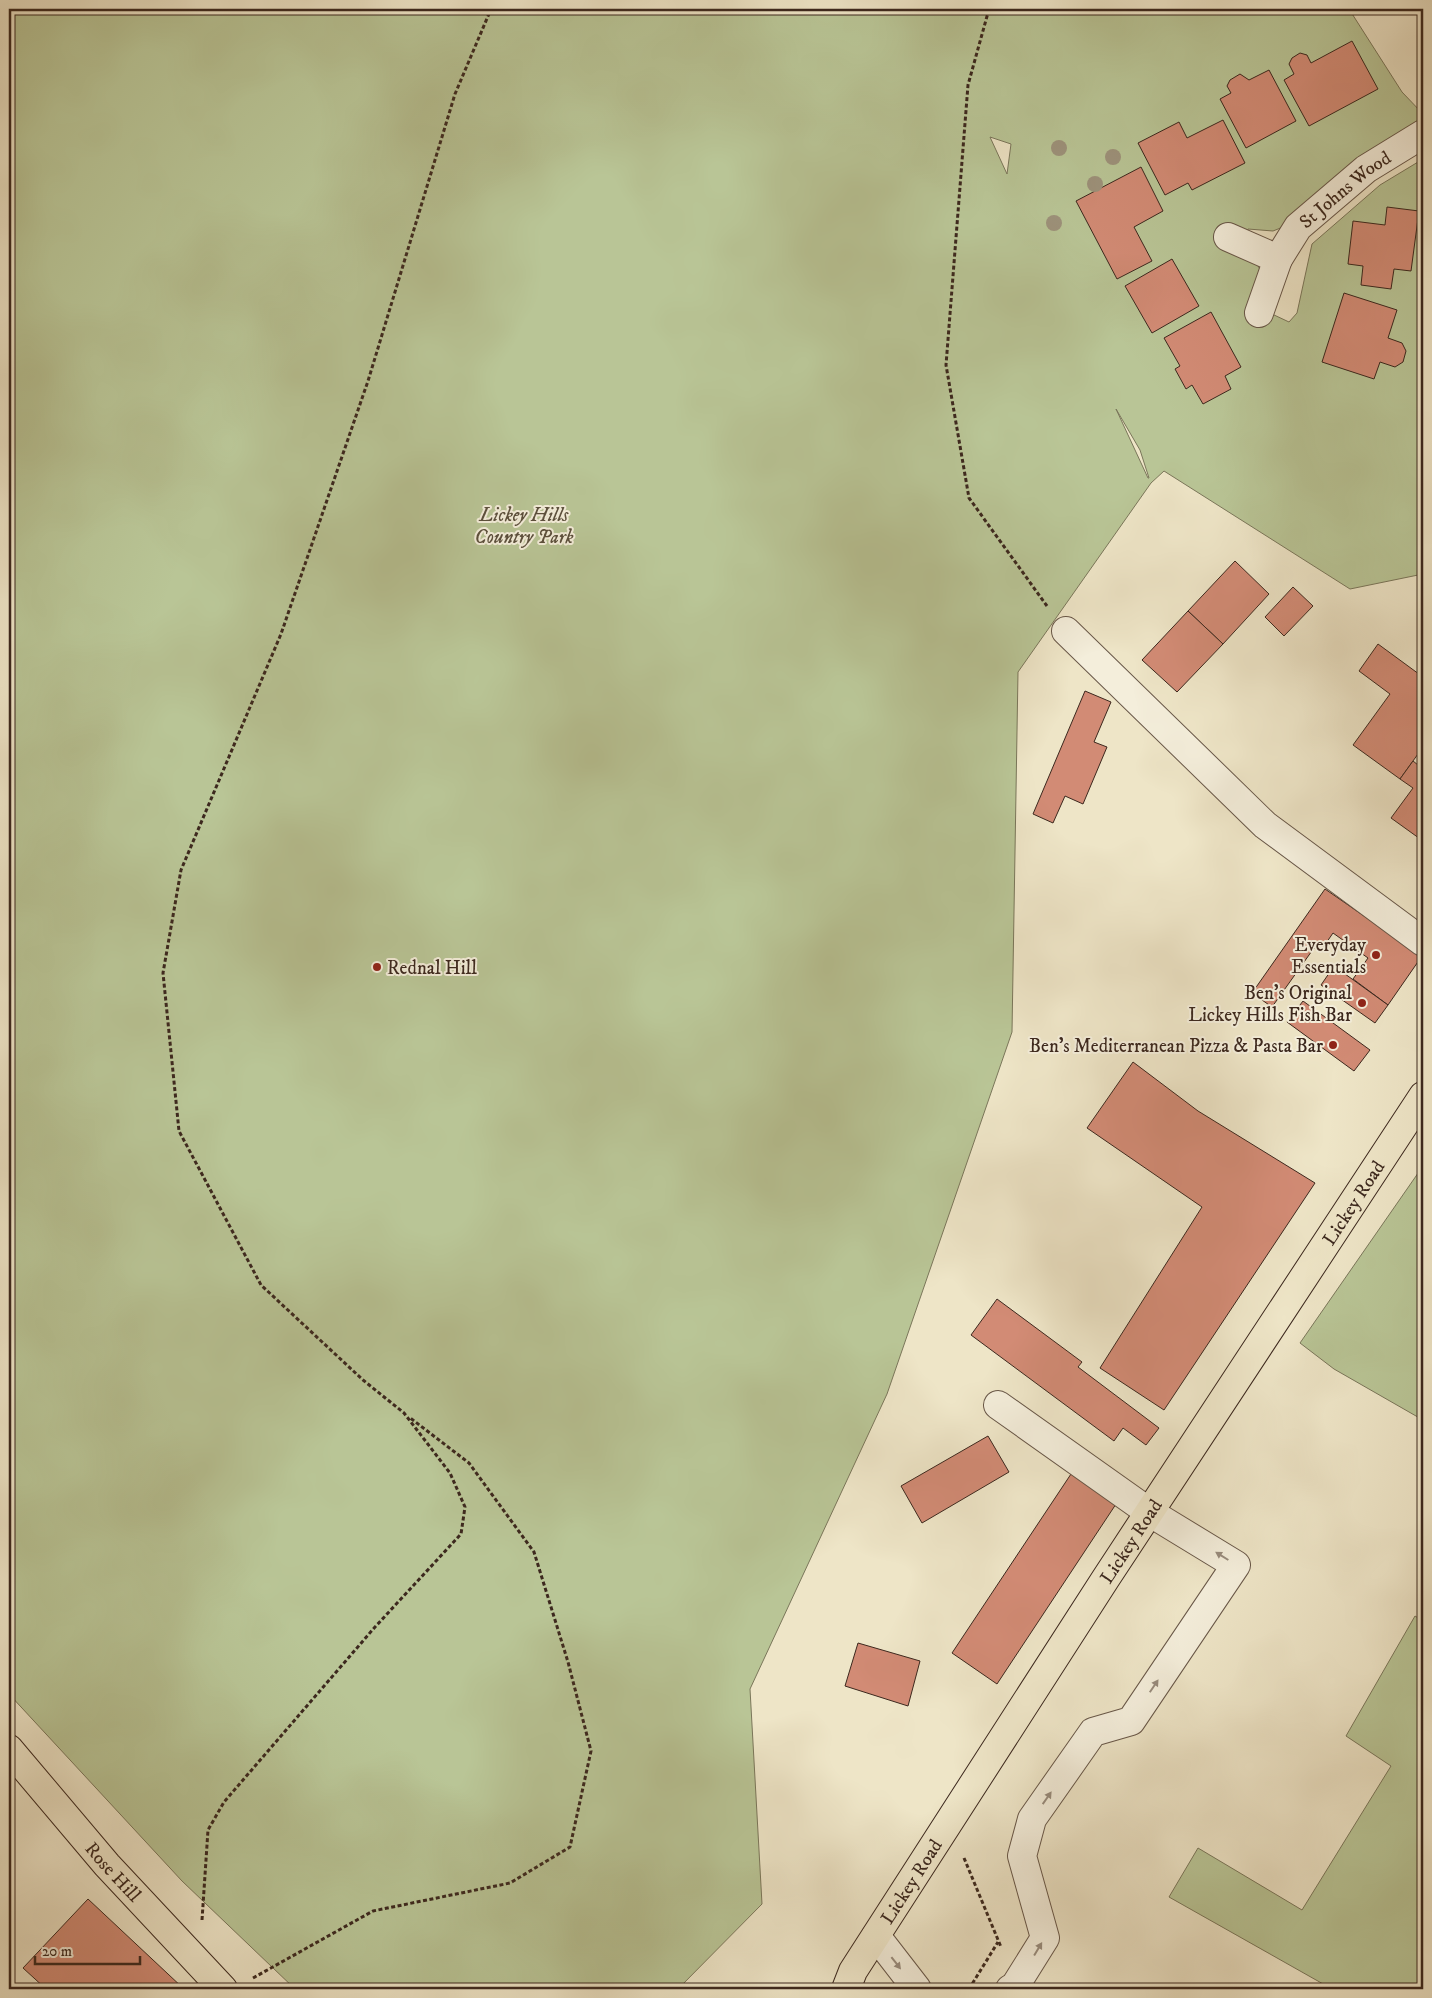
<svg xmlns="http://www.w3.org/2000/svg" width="1432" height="1998" font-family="'IM FELL DW Pica',serif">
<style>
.green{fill:#b9c596;stroke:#7a765a;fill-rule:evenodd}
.building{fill:#d28b75;stroke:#3c281e}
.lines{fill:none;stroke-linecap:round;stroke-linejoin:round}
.minor-casing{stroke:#685748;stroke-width:30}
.major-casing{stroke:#3c281e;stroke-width:30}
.path{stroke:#3c281e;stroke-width:3;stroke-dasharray:4 2.5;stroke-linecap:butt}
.minor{stroke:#f4eedb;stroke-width:28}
.major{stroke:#eee5c7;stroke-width:28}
.tree{fill:#9d927b}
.oneway{fill:#988b7c}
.poi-dot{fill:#8f2418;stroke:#f4eedb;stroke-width:2}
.labels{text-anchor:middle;stroke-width:4;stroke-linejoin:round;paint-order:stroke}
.street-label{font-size:19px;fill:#3c281e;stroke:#f4eedb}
.park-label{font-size:19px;font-style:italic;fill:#5b4f3c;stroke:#f4eedb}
.poi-label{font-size:19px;fill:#3c281e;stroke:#f4eedb;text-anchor:end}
</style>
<rect width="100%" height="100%" fill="#eee5c7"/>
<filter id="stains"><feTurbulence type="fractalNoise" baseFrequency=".004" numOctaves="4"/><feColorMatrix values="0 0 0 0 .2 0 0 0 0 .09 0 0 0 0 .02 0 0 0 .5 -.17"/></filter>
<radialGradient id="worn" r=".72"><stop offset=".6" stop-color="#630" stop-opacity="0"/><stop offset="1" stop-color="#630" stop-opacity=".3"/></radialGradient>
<g class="green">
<path d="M9,9H1349L1402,92L1423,114V121L1293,223L1273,231L1248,229L1244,240L1264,277L1272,314L1289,322L1297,313L1312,244L1380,185L1423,159V574L1350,589L1164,471L1151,483L1018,672L1012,1032L887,1394L750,1689L762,1904L678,1989H295L182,1881L9,1694ZM990,137L1011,144L1007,174ZM1116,409L1140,450L1149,478H1148Z"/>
<path d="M1423,1166V1420L1334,1369L1300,1343Z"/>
<path d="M1415,1616L1423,1621V1989H1332L1169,1897L1198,1848L1302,1910L1391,1766L1346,1736Z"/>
</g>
<g class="building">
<path d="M1352,41L1378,89L1309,126L1284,80L1294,74L1289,64L1292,58L1300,53L1307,55L1311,63Z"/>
<path d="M1269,70L1296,121L1246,148L1220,99L1231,93L1227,86L1230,80L1240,74L1249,80Z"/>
<path d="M1223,120L1245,163L1192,190L1188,183L1165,195L1138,143L1179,122L1187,138Z"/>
<path d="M1141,167L1163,211L1134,227L1152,261L1117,279L1076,201Z"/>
<path d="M1387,207L1419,211L1411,271L1394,269L1391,289L1361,285L1363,266L1348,264L1353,221L1385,225Z"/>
<path d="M1172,259L1199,306L1152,333L1125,286Z"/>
<path d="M1344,293L1397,310L1388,338L1402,343L1406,351L1403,362L1395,367L1380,362L1374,379L1322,362Z"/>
<path d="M1211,312L1241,367L1225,376L1231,389L1203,404L1192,385L1186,389L1175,369L1180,366L1164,338Z"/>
<path d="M1235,561L1269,594L1223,644L1188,611Z"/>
<path d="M1293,587L1313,606L1284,636L1265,617Z"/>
<path d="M1188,611L1223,644L1177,692L1142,660Z"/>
<path d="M1378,644L1423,677V747L1400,779L1353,745L1390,694L1359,671Z"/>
<path d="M1085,691L1111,702L1094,742L1107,747L1083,804L1065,796L1053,823L1033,814Z"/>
<path d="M1413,761L1423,769V841L1391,818L1413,788L1400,779Z"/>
<path d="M1325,889L1422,956L1388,1005L1353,979L1368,958L1333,933L1320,952L1314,948L1272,1007L1252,993Z"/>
<path d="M1334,966L1388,1005L1375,1023L1321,985Z"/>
<path d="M1303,1001L1370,1050L1354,1071L1287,1022Z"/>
<path d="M1133,1062L1198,1111L1315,1183L1164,1410L1100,1368L1202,1207L1087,1128Z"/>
<path d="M997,1299L1082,1362L1078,1367L1159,1428L1146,1445L1123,1428L1114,1441L971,1335Z"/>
<path d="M988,1436L1009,1472L922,1523L901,1486Z"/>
<path d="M1075,1468L1120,1498L997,1684L952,1653Z"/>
<path d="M858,1643L920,1661L908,1706L845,1686Z"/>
<path d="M88,1899L184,1989H46L23,1968Z"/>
</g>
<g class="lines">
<g class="minor-casing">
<g id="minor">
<path d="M1228,237L1278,259L1259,313"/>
<path id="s1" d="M1278,259L1298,227L1366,169L1423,134"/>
<path d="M1066,631L1265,825L1423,942"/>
<path d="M998,1405L1149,1512L1236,1565L1131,1721L1093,1732L1032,1819L1022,1856L1045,1938L1015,1986L1010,1989"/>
<path d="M876,1936L917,1989"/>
</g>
</g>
<g class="major-casing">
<g id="major">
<path id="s2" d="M9,1749L107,1865L223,1989"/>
<path id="s3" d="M846,1989L853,1971L1106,1578L1423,1096"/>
</g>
</g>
<g class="path">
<path d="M989,9L968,85L946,365L969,498L1047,606"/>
<path d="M964,1858L1001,1947"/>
<path d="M202,1920L208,1830L224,1802L375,1627L461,1534L465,1507L450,1473L404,1413L363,1380L261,1285L179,1131L163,973L181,870L281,634L368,381L455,94L491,9"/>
<path d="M253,1978L373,1911L510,1883L570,1847L591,1751L568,1662L534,1552L469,1463L409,1417"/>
<path d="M969,1989L998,1942"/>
</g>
<use href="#minor" class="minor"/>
<use href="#major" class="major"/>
</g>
<g class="tree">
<circle cx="1059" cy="148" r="8"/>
<circle cx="1113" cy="157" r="8"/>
<circle cx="1095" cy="184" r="8"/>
<circle cx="1054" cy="223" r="8"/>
</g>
<defs><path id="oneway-solid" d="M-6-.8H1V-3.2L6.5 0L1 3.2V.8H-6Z" transform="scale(1.25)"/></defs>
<g class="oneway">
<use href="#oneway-solid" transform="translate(1222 1556) rotate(-148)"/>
<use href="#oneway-solid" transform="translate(1154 1686) rotate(-56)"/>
<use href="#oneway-solid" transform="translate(1047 1798) rotate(-55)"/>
<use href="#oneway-solid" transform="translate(1038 1949) rotate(-59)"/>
<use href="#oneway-solid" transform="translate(896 1963) rotate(52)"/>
</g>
<g class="poi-dot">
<circle cx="1376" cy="955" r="5"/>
<circle cx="377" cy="967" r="5"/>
<circle cx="1362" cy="1003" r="5"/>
<circle cx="1333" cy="1045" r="5"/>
</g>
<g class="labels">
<g class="street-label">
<text dy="7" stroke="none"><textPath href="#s1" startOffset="98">St Johns Wood</textPath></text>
<text dy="7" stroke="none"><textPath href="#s3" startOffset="936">Lickey Road</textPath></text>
<text dy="7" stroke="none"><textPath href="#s3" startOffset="531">Lickey Road</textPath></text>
<text dy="7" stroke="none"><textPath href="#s2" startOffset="161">Rose Hill</textPath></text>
<text dy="7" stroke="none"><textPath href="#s3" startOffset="126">Lickey Road</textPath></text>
</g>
<g class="park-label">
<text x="524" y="521">Lickey Hills<tspan x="524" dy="22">Country Park</tspan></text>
</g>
<g class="poi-label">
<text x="1366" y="951">Everyday<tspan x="1366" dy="22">Essentials</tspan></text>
<text x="387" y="974" text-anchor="start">Rednal Hill</text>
<text x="1352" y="999">Ben's Original<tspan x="1352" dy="22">Lickey Hills Fish Bar</tspan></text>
<text x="1323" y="1052">Ben's Mediterranean Pizza &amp; Pasta Bar</text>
</g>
</g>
<rect width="1432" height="1998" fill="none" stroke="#eee5c7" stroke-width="30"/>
<rect x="10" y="10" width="1412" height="1978" fill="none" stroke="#3c281e" stroke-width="2.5"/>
<rect x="15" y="15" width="1402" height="1968" fill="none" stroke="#3c281e"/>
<path d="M35 1956v8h105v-8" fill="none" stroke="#3c281e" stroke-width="2.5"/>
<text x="42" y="1956" font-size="15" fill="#3c281e" stroke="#f4eedb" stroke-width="4" paint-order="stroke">20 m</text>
<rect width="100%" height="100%" filter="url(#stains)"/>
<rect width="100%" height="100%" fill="url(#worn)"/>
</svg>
